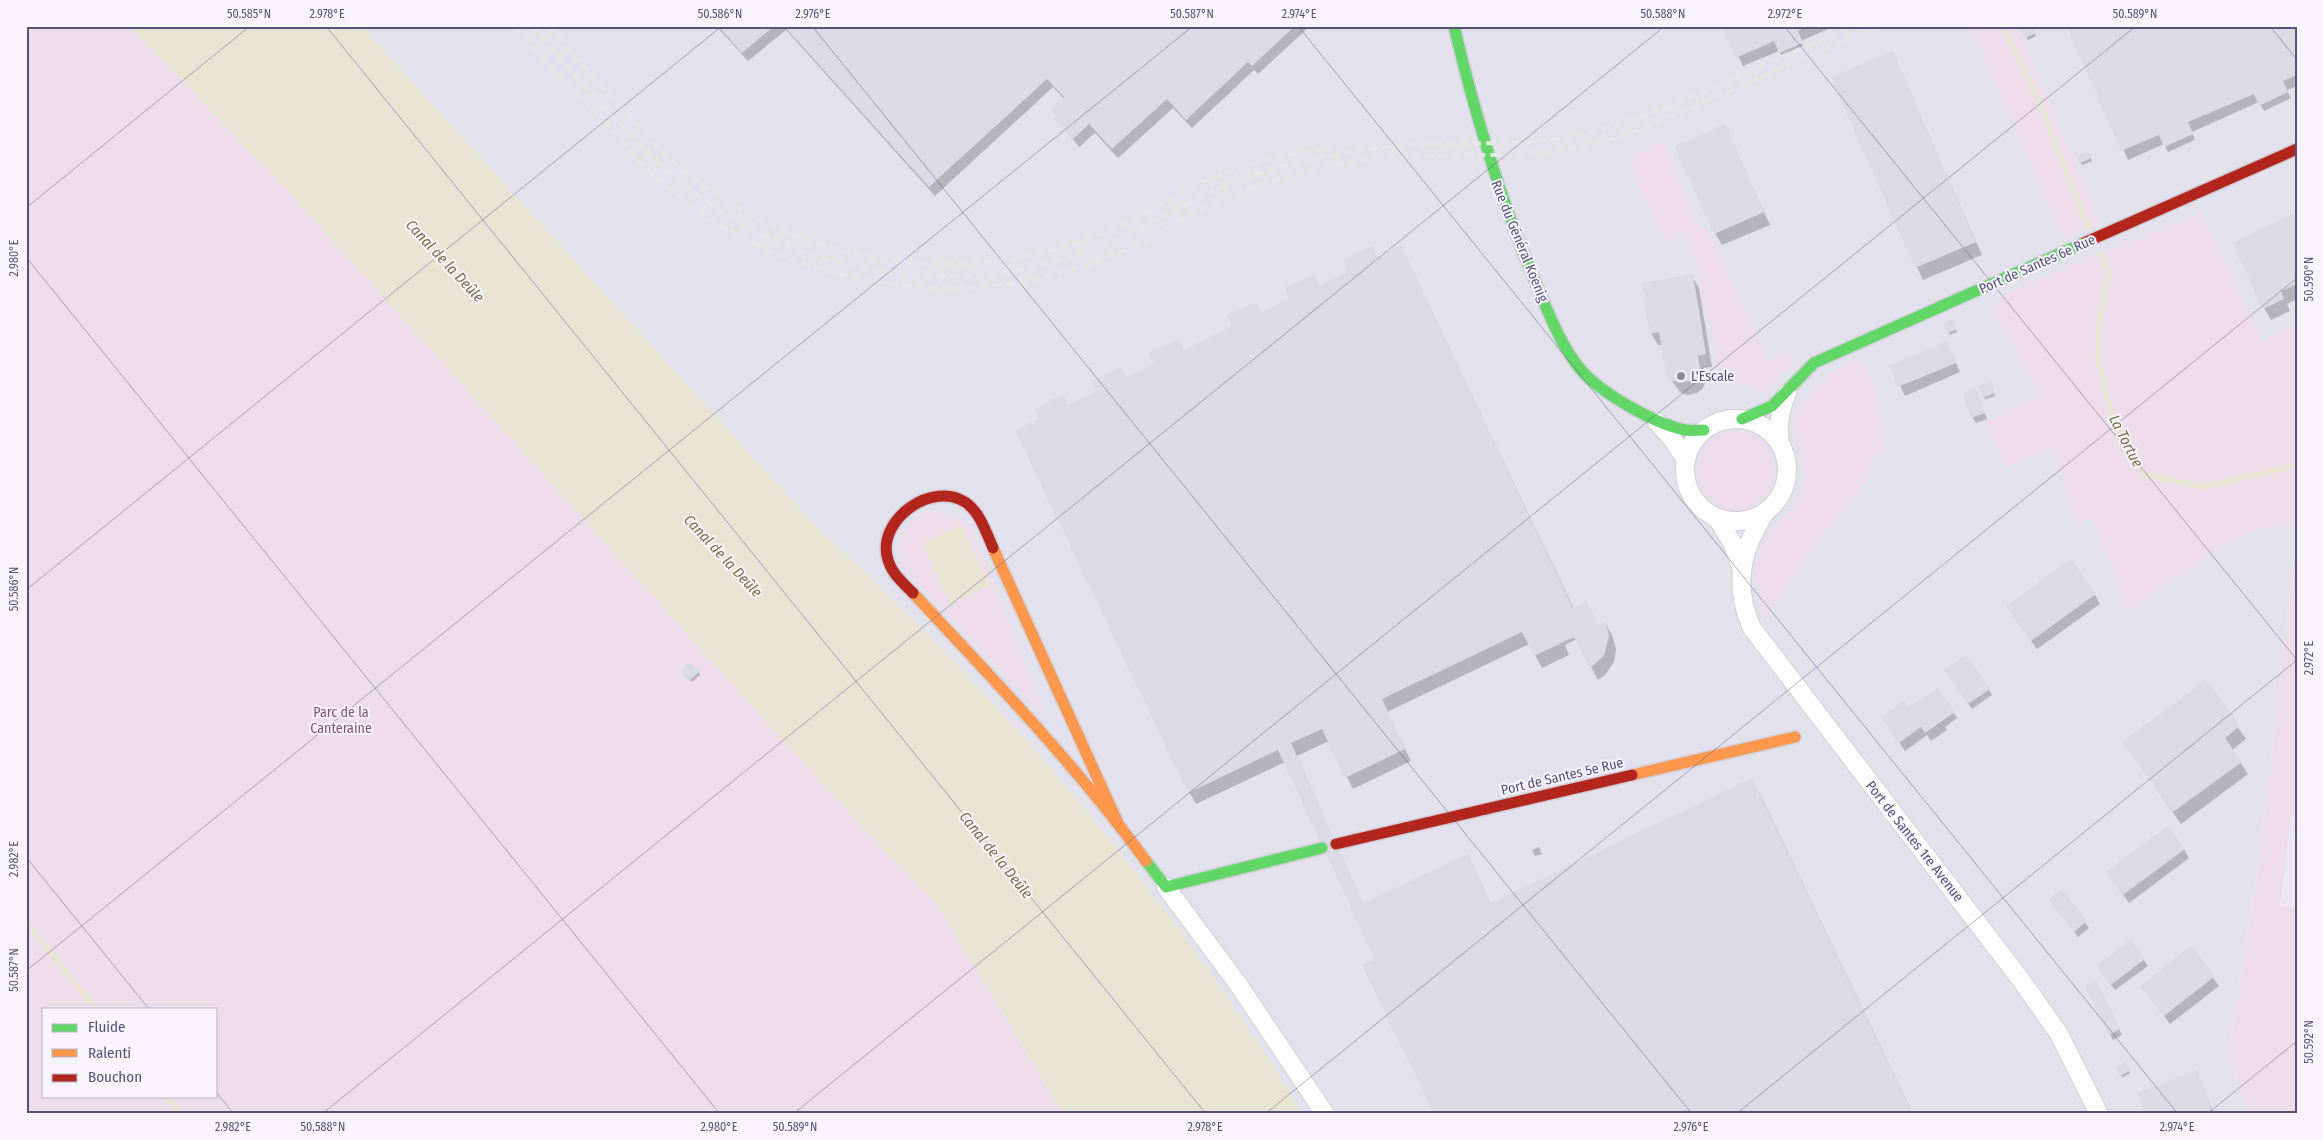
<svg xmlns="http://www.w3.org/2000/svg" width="2323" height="1140" font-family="'Fira Sans Condensed',sans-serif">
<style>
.residential{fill:#ebe6f4}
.industrial{fill:#e3e1eb}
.green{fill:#edddeb;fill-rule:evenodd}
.water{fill:#e8e4d4}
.shadow{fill:#0003}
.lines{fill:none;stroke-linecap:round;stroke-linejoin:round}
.stream{stroke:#e8e4d4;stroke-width:5.5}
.building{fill:#dcdae5}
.street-casing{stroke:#d1cfd9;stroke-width:20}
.fast-casing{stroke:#d1cfd9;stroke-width:14}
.slow-casing{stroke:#d1cfd9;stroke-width:14}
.jam-casing{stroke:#d1cfd9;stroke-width:14}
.street{stroke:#fdfdfe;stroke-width:18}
.fast{stroke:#63d668;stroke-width:11}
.slow{stroke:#ff974d;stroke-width:11}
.jam{stroke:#b3261e;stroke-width:11}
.rail{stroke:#e4e7e5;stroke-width:4;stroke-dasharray:8 5;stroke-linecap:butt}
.ticks{fill:none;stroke:#555275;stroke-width:1;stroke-opacity:0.45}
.poi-dot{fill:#8c8aa3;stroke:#f7f4fe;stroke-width:2}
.labels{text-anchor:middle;stroke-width:4;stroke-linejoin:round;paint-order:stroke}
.street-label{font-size:14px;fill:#555275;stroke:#f7f4fe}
.poi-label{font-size:14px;fill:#555275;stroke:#f7f4fe;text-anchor:start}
.park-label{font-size:14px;fill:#84526f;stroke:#f7f4fe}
.water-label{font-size:15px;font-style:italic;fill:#777147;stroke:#f7f4fe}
.neatline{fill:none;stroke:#555275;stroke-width:2}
.ticks-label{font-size:12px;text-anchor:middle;fill:#555275}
</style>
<rect width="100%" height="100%" fill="#f3f1f8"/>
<path class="residential" d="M2291,816L2297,817V908L2280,907Z"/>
<path class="industrial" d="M157,26H2297V534L2260,852L2229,1050L2245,1109L2255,1114H1164Z"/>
<g class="green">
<path d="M26,26H130L286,189L938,906L1064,1114H26ZM44,1009H216V1096H44Z"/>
<path d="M1969,26H2018L2100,223L2063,238Z"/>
<path d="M1664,141L1695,219L1710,234L1768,360L1790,353L1794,360L1767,393L1721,377L1697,269L1699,267L1683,233L1665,242L1626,158Z"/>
<path d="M2202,213L2262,339L2297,324V525L2257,529L2230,541L2127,611L2093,517L2075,524L2054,446L2005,468L1985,421L2040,396L1991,308L2001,296L2073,264Z"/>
<path d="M1854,361H1865C1878,391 1881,422 1885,453H1874L1873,463L1865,482L1793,576L1765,618C1757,610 1758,601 1757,590C1756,575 1754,559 1761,545C1771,522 1795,516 1803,487C1809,466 1797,444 1792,424C1810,390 1819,378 1854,361Z"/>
<circle cx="1736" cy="471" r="39"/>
<path d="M932,512L960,518L970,525L1047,718L904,571C890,544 902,518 932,512Z"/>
<path d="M2297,534V817L2291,816L2280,906L2297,908V1114H2255L2245,1109L2229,1050L2260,852Z"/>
</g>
<g class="water">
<path d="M130,26H361L823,534C869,574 912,618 953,661C1085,799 1204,951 1303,1114H1064L938,906L827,789L286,189Z"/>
<path d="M961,525L990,585L951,604L922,544Z"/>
</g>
<g class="shadow">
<path d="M716,26H1310L1258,74L1254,70L1192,128L1173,108L1118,158L1095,133L1079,147L1056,118L1064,99L1053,87L935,196L786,30L748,61Z"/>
<path d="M1724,26H1835L1801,41L1803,46L1781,55L1779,51L1743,66Z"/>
<path d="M2021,26H2032L2036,36L2028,40Z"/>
<path d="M2068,26H2297V86L2287,90L2291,98L2264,111L2259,102L2192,132L2195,140L2168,152L2164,144L2128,160Z"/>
<path d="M1892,52L1982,255L1923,280L1833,78Z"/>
<path d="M1724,125L1770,225L1722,245L1715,233Z"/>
<path d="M2088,152L2092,161L2082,165L2078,156Z"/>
<path d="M2297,213V299L2287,304L2290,311L2271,320L2264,308Z"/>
<path d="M1401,247L1574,609L1598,627L1605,623L1612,635L1616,649L1614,662L1605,675L1598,680L1577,639L1565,645L1569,655L1542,668L1529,644L1387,712L1411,761L1353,789L1329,741L1297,756L1363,905L1491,904L1759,792L1913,1114H1435L1376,959L1285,762L1196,804L1189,792L1068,406Z"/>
<path d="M1692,276L1699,288L1712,367L1704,368L1706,381L1703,388L1697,393L1687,395L1680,392L1667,374L1663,345H1658L1651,333Z"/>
<path d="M1945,323H1954L1957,332L1950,335Z"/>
<path d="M1951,352L1960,372L1905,396L1891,366Z"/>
<path d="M1992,386L1995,396L1985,399L1983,397Z"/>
<path d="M1975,390L1987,419L1976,423L1972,417Z"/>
<path d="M2095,595L2100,604L2037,649L2007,607Z"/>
<path d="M699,672L700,675L692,682L683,674Z"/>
<path d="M1949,676L1989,690L1992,695L1972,709Z"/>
<path d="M2206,681L2246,739L2232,750L2248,774L2181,824L2124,743Z"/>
<path d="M1907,709L1954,713L1957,718L1945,727L1947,730L1931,741L1927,735L1905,751L1888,727Z"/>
<path d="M1539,847L1542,854L1535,856L1532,850Z"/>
<path d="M2184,849L2189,858L2129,903L2113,881Z"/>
<path d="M2062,891L2089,928L2078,937L2054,905Z"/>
<path d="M2131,942L2148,966L2115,990L2101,972Z"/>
<path d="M2191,948L2219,986L2170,1024L2152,1000Z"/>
<path d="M2099,988L2122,1035L2113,1040L2110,1034Z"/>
<path d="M2125,1063L2130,1073L2122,1078L2118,1067Z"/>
<path d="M2196,1071L2214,1114H2146Z"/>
</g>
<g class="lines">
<g class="stream">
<path d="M2003,26L2039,101L2088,227"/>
<path d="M2100,254L2109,273L2100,316L2098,359L2111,413L2143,474L2205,487L2289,467H2297"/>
<path d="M26,922L96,1009"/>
<path d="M167,1096L181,1114"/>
</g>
</g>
<g class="building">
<path d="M718,26H774L742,53Z"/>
<path d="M784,26H1295L1252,66L1248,62L1186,120L1167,99L1112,149L1089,124L1073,139L1054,118L1056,117L1051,110L1064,97L1047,79L929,187Z"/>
<path d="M1722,26H1808L1798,31L1803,43L1779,53L1774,41L1736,58Z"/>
<path d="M2020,26H2033L2036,33L2025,38Z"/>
<path d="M2067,26H2297V75L2283,81L2288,92L2259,106L2254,94L2188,122L2193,134L2164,147L2159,135L2121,151Z"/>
<path d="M1893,51L1976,242L1915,268L1831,77Z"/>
<path d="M1725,124L1764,212L1714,234L1675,146Z"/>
<path d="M2088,151L2092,158L2080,163L2076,156Z"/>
<path d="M2297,212V284L2281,291L2284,299L2263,309L2232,243Z"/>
<path d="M1401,245L1573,608L1587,601L1598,625L1606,622L1609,636L1604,656L1590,668L1574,637L1534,656L1522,632L1382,699L1405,749L1345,778L1322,729L1291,743L1363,903L1468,854L1491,903L1752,778L1913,1114H1434L1362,965L1375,959L1278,750L1188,793L1015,430L1039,419L1034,409L1063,394L1068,405L1097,391L1091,381L1121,367L1126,377L1154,364L1149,353L1179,339L1184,350L1232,326L1227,315L1256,302L1262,312L1290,299L1285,288L1314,274L1319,285L1348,271L1343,260L1372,246L1377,257Z"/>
<path d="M1693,274L1706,354L1698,356L1700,368L1696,376L1690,381L1679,383L1671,380L1666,374L1659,332L1650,334L1642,283Z"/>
<path d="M1953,319L1957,329L1948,333L1943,323Z"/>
<path d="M1947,341L1956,363L1898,387L1889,366Z"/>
<path d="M1991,382L1995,393L1982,398L1978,386Z"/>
<path d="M1976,388L1985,413L1971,418L1963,393Z"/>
<path d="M2071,559L2096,594L2031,641L2006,606Z"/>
<path d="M1966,655L1990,689L1968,704L1944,670Z"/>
<path d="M690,662L700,671L690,680L680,671Z"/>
<path d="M2206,680L2240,726L2225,738L2242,762L2173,812L2122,742Z"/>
<path d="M1938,688L1955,712L1925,733L1921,727L1899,743L1881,717L1904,701L1908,707Z"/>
<path d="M2168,826L2185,849L2123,895L2106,872Z"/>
<path d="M2062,889L2087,921L2074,932L2049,899Z"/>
<path d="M2131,940L2145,959L2111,985L2096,966Z"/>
<path d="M2191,946L2215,976L2164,1016L2140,986Z"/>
<path d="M2096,981L2120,1029L2109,1035L2085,986Z"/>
<path d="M2126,1062L2130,1071L2120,1076L2116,1067Z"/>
<path d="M2197,1070L2213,1114H2145L2137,1093Z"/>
</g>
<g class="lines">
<g class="street-casing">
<g id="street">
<circle cx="1736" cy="470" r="51"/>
<path d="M1657,422L1673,440L1686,460"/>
<path d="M1780,445C1778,426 1779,411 1787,394"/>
<path d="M1765,513C1741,550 1733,586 1752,628L2021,980L2059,1034L2099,1114"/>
<path d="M1717,518L1733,544L1741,567"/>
<path d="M1166,887L1238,984L1325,1114"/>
</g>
</g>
<g class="fast-casing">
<g id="fast">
<path d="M1454,26C1475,115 1501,202 1537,286C1549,314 1561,346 1581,370C1601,393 1655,424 1685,430C1691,431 1698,430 1704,430"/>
<path d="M1742,419L1772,406L1814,363L2086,242"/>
<path d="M1146,861L1166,887L1322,848"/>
</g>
</g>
<g class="slow-casing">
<g id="slow">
<path d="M993,548L1117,821"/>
<path d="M913,593C994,680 1076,765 1146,861"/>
<path d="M1632,775L1795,737"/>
</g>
</g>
<g class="jam-casing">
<g id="jam">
<path d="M2086,242L2297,149"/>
<path d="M913,593C902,582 890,572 887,556C879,518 933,481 965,502C980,512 986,532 993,548"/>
<path d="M1336,844L1632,775"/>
</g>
</g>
<use href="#street" class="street"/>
<use href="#fast" class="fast"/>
<use href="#slow" class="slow"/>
<use href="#jam" class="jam"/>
<g class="rail">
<path d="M515,26C546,60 577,93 608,126C628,148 648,172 672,191C789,286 951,313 1093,263C1138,247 1179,220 1222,200C1251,186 1283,177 1315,169C1404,147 1497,164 1586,145C1628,136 1667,118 1707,101C1764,76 1822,49 1880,26"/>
<path d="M532,26C578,77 625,136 678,180C790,273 946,301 1084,253C1126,239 1162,215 1202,196C1237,179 1275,167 1313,159C1346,152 1380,147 1414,145C1465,142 1517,146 1567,137C1626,127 1678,103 1732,79C1772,61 1813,44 1853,26"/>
<path d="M548,26C592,74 640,134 690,175C804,265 960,289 1096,236C1129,223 1159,204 1191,188C1236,166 1283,154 1332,148"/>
</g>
</g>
<path class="ticks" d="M326,26L1206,1114M812,26L1692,1114M1298,26L2178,1114M1784,26L2297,660M2270,26L2297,60M26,208L250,26M26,257L720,1114M26,590L722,26M26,857L149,1009M26,971L1193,26M216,1092L234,1114M322,1114L1665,26M793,1114L2136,26M1265,1114L2297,278M1736,1114L2297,660M2207,1114L2297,1041"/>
<circle class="poi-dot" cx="1681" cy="376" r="5"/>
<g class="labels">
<g class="street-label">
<text transform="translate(1520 241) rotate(68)" y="5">Rue du Général Koenig</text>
<text transform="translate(2037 264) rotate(-24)" y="5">Port de Santes 6e Rue</text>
<text transform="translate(1562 776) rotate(-13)" y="5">Port de Santes 5e Rue</text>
<text transform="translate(1915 841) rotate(52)" y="5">Port de Santes 1re Avenue</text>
</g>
<g class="poi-label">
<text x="1691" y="381">L'Escale</text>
</g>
<g class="park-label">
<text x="341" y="717">Parc de la<tspan x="341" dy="16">Canteraine</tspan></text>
</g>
<g class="water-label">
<text transform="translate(445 261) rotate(47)" y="5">Canal de la Deûle</text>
<text transform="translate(2126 441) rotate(63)" y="5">La Tortue</text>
<text transform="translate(723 556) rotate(47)" y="5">Canal de la Deûle</text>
<text transform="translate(996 855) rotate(51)" y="5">Canal de la Deûle</text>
</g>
</g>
<rect width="2323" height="1140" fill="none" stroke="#f7f4fe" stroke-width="55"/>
<rect x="42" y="1008" width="175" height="90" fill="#f7f4fe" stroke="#b6b3c7"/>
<rect x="52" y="1024" width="25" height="8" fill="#63d668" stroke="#b6b3c7"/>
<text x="88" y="1032" font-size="15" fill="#555275">Fluide</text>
<rect x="52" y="1049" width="25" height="8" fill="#ff974d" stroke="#b6b3c7"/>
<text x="88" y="1058" font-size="15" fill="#555275">Ralenti</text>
<rect x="52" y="1074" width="25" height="8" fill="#b3261e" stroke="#b6b3c7"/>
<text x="88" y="1082" font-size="15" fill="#555275">Bouchon</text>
<rect x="28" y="28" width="2268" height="1084" class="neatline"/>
<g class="ticks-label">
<text x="249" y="18">50.585°N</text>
<text x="327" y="18">2.978°E</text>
<text x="720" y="18">50.586°N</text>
<text x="813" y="18">2.976°E</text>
<text x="1192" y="18">50.587°N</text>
<text x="1299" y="18">2.974°E</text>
<text x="1663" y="18">50.588°N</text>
<text x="1785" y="18">2.972°E</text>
<text x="2135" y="18">50.589°N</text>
<text transform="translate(14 258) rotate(-90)" y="4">2.980°E</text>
<text transform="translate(2309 279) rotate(-90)" y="4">50.590°N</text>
<text transform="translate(14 589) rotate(-90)" y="4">50.586°N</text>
<text transform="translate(2309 658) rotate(-90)" y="4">2.972°E</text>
<text transform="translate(14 859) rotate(-90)" y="4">2.982°E</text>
<text transform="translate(14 970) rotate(-90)" y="4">50.587°N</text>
<text transform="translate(2309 1042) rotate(-90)" y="4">50.592°N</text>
<text x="233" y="1131">2.982°E</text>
<text x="323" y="1131">50.588°N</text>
<text x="719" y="1131">2.980°E</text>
<text x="795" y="1131">50.589°N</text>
<text x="1205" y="1131">2.978°E</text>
<text x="1691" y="1131">2.976°E</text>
<text x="2177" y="1131">2.974°E</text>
</g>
</svg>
